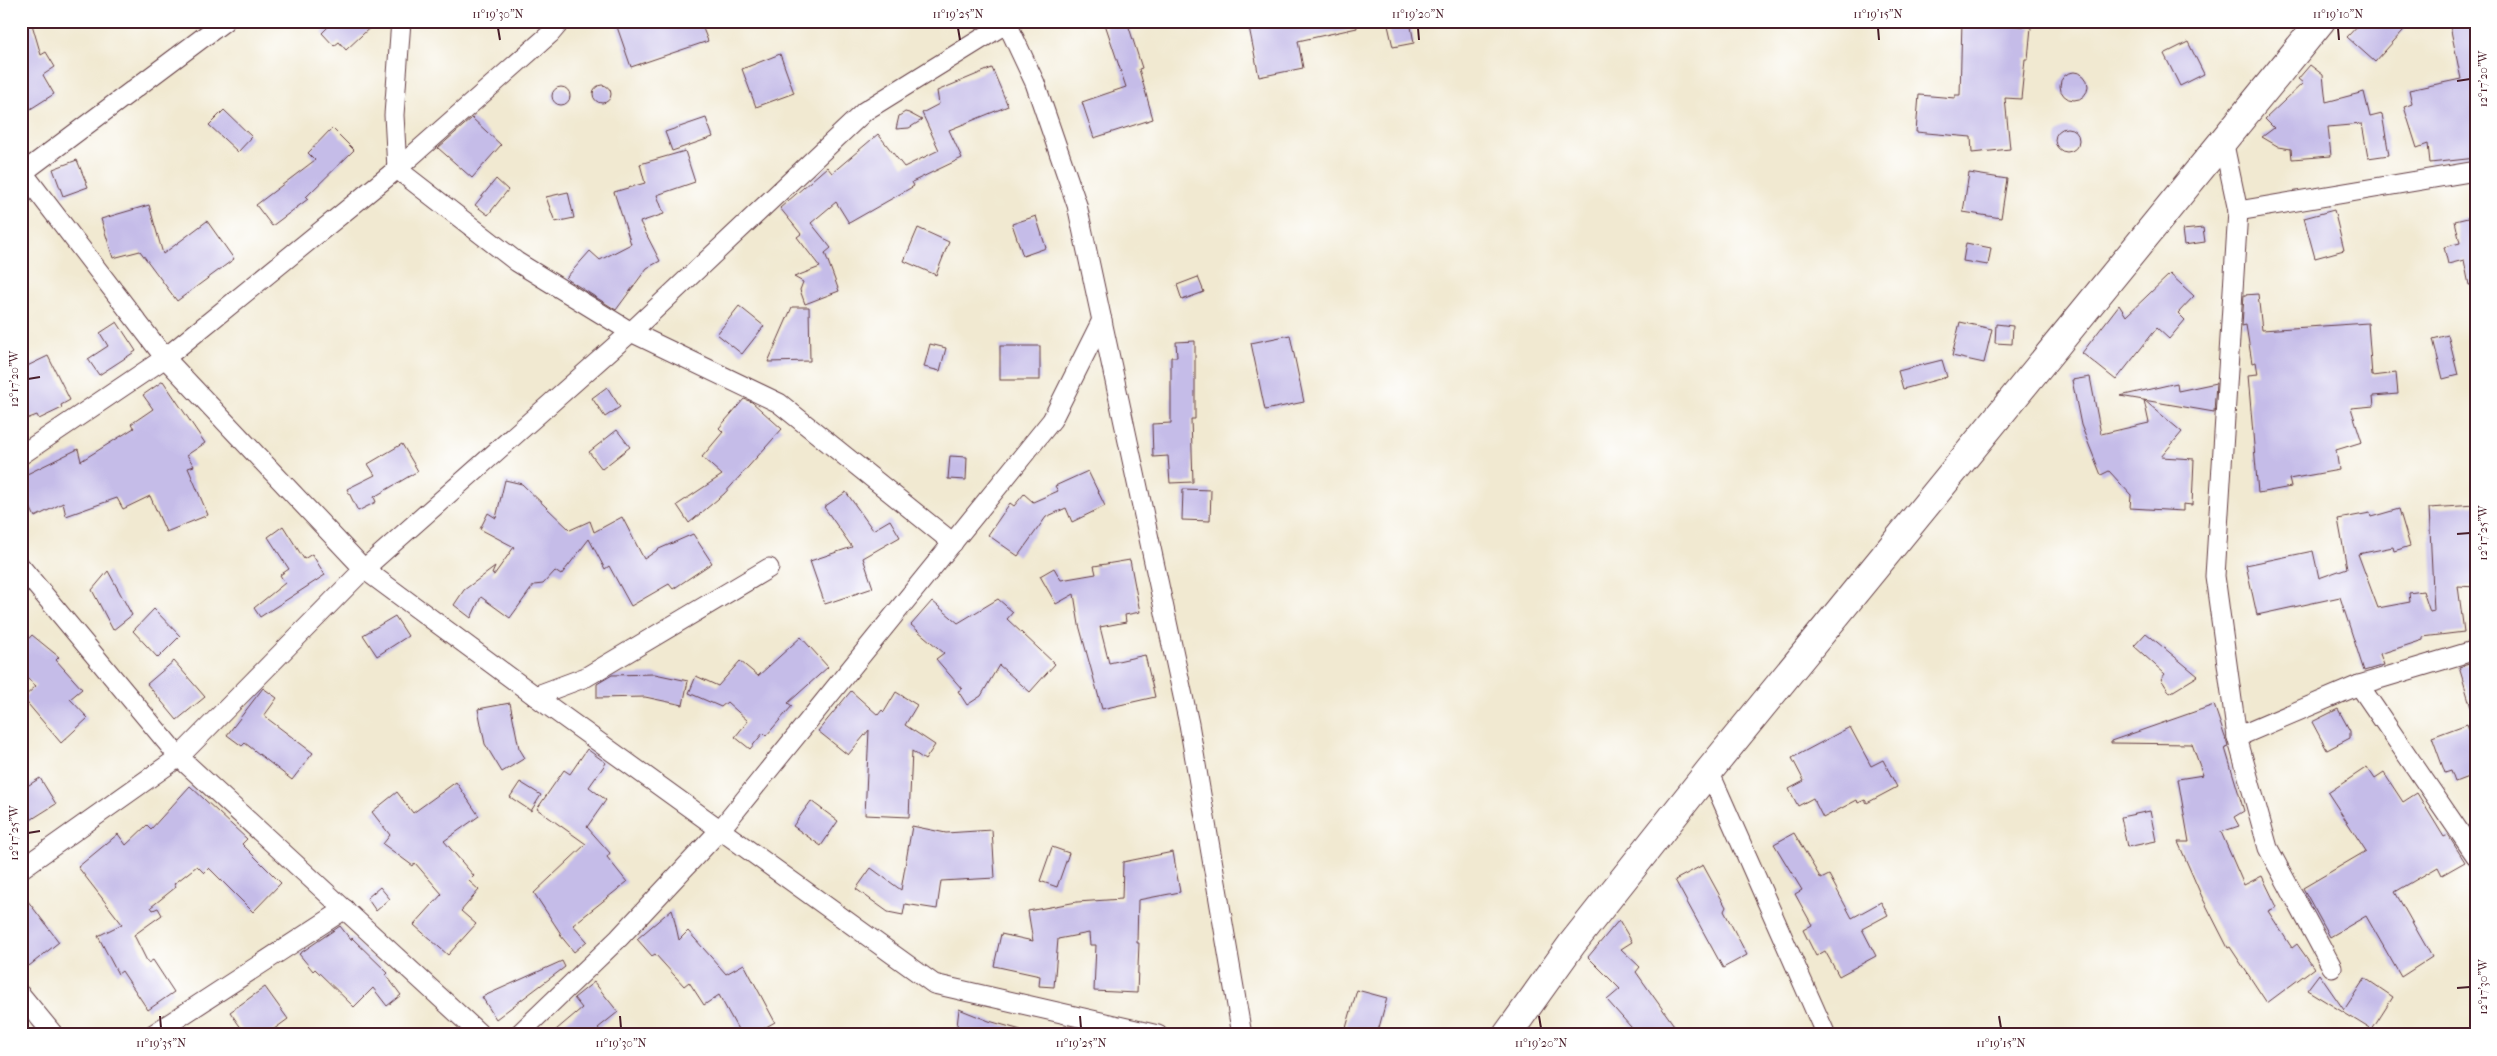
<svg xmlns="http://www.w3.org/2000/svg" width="2497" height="1056" font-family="'IM FELL French Canon',serif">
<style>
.building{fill:#c5bce8}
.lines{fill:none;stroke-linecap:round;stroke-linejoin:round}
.minor-casing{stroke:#633d44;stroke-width:21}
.highway-casing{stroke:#633d44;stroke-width:30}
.minor{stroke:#fff;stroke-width:19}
.highway{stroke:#fff;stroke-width:28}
.ticks{fill:none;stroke:#4a1f2b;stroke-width:2}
.neatline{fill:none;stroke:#4a1f2b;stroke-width:2}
.ticks-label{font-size:12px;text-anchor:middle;fill:#4a1f2b}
</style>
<rect width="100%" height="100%" fill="#fff"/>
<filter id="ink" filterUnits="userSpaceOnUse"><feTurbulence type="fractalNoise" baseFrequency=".02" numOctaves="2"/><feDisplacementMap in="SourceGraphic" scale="10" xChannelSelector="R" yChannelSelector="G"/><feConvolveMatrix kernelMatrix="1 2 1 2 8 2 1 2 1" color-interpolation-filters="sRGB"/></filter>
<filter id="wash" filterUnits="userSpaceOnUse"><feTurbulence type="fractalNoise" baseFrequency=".0096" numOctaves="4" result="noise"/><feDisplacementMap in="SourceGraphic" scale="20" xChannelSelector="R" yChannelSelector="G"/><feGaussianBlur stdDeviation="1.12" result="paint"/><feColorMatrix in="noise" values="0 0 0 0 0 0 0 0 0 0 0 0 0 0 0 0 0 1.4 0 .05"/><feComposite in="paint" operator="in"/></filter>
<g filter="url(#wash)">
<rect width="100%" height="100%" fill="#f1e9d1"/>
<g id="blocks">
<g class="building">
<path d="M21,21H31L41,55L46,52L55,67L43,75L54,94L21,115Z"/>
<path d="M334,21H377L346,50L339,42L334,46L322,33Z"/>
<path d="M615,21H700L708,41L631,67Z"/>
<path d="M1115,21H1127L1142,68L1139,69L1153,119L1094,138L1082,102L1126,87L1105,24Z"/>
<path d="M1277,21H1356L1357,28L1298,41L1303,68L1259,77L1249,27Z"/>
<path d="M1387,21H1410L1414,43L1393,47Z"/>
<path d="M1962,21H2008L2007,25L2031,27L2028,59H2025L2021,99L2005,98L2010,149L1972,153L1971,137L1916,132L1919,95L1955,98V95H1960Z"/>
<path d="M2362,21H2412L2375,62L2347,37Z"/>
<path d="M2449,21H2476V158L2430,163L2428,144L2417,148L2404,107L2412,104L2409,90L2461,79Z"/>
<path d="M2188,42L2204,74L2180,86L2164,54Z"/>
<path d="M780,54L794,93L756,107L742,69Z"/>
<path d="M2310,65L2323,75L2326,102L2364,92L2370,117L2382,114L2389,155L2368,158L2362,124L2328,127L2331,156L2292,159L2291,149L2279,147L2262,137L2274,128L2265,119L2303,83L2298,79Z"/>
<path d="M992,68L1008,106L949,130L962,158L912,182L914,186L849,223L836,202L811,223L831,248L825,253L839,291L805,304L800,290L803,282L794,277L820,267L797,237L801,234L780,208L827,167L832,173L878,134L904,167L939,150L922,113L939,104L937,91Z"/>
<circle cx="2074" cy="86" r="14"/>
<circle cx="602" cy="94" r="9"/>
<circle cx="561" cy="96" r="9"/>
<path d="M224,110L252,137L238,152L209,125Z"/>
<path d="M905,112L909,113L922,120L909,128L896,129L899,116Z"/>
<path d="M472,118L501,145L472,178L438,148Z"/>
<path d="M706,118L713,137L672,151L665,132Z"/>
<circle cx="2067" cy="140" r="12"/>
<path d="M332,128L354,150L306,197L308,199L272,226L256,205L315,160L308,153Z"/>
<path d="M685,151L695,182L657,195L664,214L640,222L660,261L647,268L616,310L570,281L566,278L590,251L600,260L631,244L614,192L645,183L640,164Z"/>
<path d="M77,160L88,187L63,196L53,169Z"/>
<path d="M1969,173L2007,179L2001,218L1963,212Z"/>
<path d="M496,179L508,190L488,215L475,205Z"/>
<path d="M568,192L574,218L555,222L546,197Z"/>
<path d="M149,205L163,254L207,221L234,259L177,301L140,251L113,258L101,219Z"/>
<path d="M2334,210L2344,250L2315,258L2304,218Z"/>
<path d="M1036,216L1046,248L1023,256L1012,224Z"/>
<path d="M2476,216V284L2469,285L2464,260L2448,264L2444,247L2460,243L2455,221Z"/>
<path d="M918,228L949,242L936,275L904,261Z"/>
<path d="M2203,228L2205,242L2184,245L2182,230Z"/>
<path d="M1966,243L1991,248L1988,265L1963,261Z"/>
<path d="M2170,274L2194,296L2178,313L2185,320L2169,339L2157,328L2116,380L2082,353L2119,305L2126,316Z"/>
<path d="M1198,277L1204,292L1182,300L1177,285Z"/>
<path d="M2258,294L2262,330L2368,323L2372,376L2396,373L2398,394L2373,396L2374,406L2351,408L2362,442L2336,450L2339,470L2289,479L2291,487L2258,493L2248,375L2258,374L2256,362L2252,363L2246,325L2242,326L2244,295Z"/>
<path d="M739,306L764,326L742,354L717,334Z"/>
<path d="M792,307H809L810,361L768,362Z"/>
<path d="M117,322L136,351L99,375L88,359L108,346L100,333Z"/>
<path d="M1960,322L1992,329L1984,363L1952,356Z"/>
<path d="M1996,324L2013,326L2012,344L1995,343Z"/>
<path d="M1290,335L1304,402L1265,410L1251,343Z"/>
<path d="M2448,335L2458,375L2443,379L2433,339Z"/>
<path d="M1195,341V419H1191L1193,482L1170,483L1168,456L1153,457L1152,424L1171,423V357H1177L1176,342Z"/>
<path d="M930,344L946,348L940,371L924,367Z"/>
<rect x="1000" y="346" width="40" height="34"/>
<path d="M48,356L70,400L61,405L62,408L39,419L37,415L21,421V369Z"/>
<path d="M1942,360L1947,377L1903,389L1898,371Z"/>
<path d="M2090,377L2101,434L2149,423L2144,400L2182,432L2161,457L2194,459L2192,505L2183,504V511L2130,508L2131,495L2109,471L2101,475L2081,425L2072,380Z"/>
<path d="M163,381L205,443L187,455L194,466L188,468L208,515L166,532L150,496L123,509L117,498L66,516L63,503L35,517L21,489V477L78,449L81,461L134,428L131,424L153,409L143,395Z"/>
<path d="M2177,383L2178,391L2216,383L2214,412L2120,396Z"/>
<path d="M607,387L620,407L605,417L592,398Z"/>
<path d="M744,399L752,402L782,429L724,494L689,523L677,505L722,475L702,457L723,432L719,428Z"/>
<path d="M617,430L630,447L602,469L589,452Z"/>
<path d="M402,444L418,471L374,497L376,502L358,511L347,489L375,475L368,464Z"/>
<path d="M950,456L967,457L966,480L948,479Z"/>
<path d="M1088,471L1105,506L1072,522L1066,508L1046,517L1018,556L988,535L1010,503L1014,506L1024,494L1033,502L1058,491L1055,486Z"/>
<path d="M505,480L522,484L570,530L590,521L594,532L622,517L644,559L659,549L693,534L712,563L673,589L669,584L631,606L609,566L605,569L589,539L561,575L555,571L543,584L534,585L510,618L481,597L471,618L454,605L464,590L495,567L492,574L494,575L514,547L480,529L488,513L496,518Z"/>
<path d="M1183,489L1211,490L1210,521L1182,520Z"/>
<path d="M846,492L873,530L890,520L900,537L863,558L873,588L825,604L810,561L852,547L824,507Z"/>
<path d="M2476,505V587L2458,586L2464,632L2423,637V640L2380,654L2384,665L2364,671L2340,597L2257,615L2246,565L2313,551L2319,578L2347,568L2338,519L2370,513L2371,517L2399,509L2410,546L2394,551L2393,547L2358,554L2378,608L2410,602L2409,593L2423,591L2430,612L2434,611L2429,508Z"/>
<path d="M283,526L304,559L312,554L325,575L260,617L254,608L285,583L280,575L289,569L268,537Z"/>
<path d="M1130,560L1140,612L1125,615L1126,622L1100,627L1109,663L1145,655L1155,697L1102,709L1079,625L1074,594L1056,604L1040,576L1054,568L1061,580L1096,574L1094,566Z"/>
<path d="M108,571L132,615L113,630L92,590Z"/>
<path d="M998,599L1013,612L1007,619L1055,664L1030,692L999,665L981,696L967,705L958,691L962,689L936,659L944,653L911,625L932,601L958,623Z"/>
<path d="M154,609L180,636L158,658L133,631Z"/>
<path d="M395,616L408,636L377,656L363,635Z"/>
<path d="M2146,633L2198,676L2170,693L2161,679L2165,674L2134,646Z"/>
<path d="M32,635L59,657L56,660L82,689L70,699L88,718L61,743L23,698L36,686L21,673V647Z"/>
<path d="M801,637L828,667L788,703L792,706L766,736L763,733L750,749L735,737L748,721L727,702L721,707L689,693L696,676L718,686L740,661L758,676Z"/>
<path d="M174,661L205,697L177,720L147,684Z"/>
<path d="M2476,662V710L2472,711L2459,667Z"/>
<path d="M655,674L688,681L683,705L645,697L597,698V684L612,675Z"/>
<path d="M263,688L277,698L264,716L313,753L292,780L245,743L242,746L227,735Z"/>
<path d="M851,691L878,715L882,710L884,712L896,692L917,705L905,725L935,745L925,760L912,751L909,817L865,815L869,730L848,755L818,731Z"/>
<path d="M510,703L519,748L525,758L502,772L485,744L478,709Z"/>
<path d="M2214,705L2227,743L2228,747L2225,748L2244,811L2234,817L2239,826L2221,832L2244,885L2262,876L2277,907L2268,911L2292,948L2297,944L2314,968L2267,1003L2230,947L2228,948L2202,897L2178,842H2189L2178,779L2203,775L2192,744L2111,743V741Z"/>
<path d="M2338,709L2350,731V738L2327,750L2312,722Z"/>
<path d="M2467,724L2476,748V774L2455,782L2451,771L2445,773L2432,737Z"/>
<path d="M1850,727L1871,766L1883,760L1897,787L1867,803L1865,800L1858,803L1857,800L1823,818L1813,798L1798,806L1789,789L1804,781L1792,758Z"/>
<path d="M587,749L606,763L589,787L606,800L587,827L610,853L607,857L627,882L573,925L587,941L574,952L560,935L561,934L534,893L586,844L537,809L564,770L570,774Z"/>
<path d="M2367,767L2375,779L2384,773L2403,802L2417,793L2444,837L2448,835L2465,862L2442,875L2438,867L2395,892L2432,957L2401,977L2366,916L2330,937L2303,888L2366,851L2328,793Z"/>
<path d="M40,778L56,804L21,826V790Z"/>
<path d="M456,782L479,816L444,841L474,876L469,881L479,890L461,911L476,924L448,955L414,925L442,894L415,863L413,866L383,844L390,835L372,812L397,792L413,813Z"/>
<path d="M520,782L541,795L531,811L510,797Z"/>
<path d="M190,786L247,839L242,844L281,883L253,912L209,868L204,873L197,866L174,884L176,887L151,907L153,910L158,908L162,915L134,935L148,963L153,960L174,992L148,1010L122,971L118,974L98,936L122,924L78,867L118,834L126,845L147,825L151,829Z"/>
<path d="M811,801L838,821L821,846L793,826Z"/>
<path d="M2150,811L2156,841L2127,847L2121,817Z"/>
<path d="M912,826L946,833L992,830L995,878L941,881L937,909L905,904L903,915L888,912L856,889L871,868L901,890Z"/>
<path d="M1794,833L1821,879L1829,875L1852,918L1881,902L1888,915L1862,929L1876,956L1839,976L1825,951L1816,956L1803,930L1812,925L1795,894L1802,890L1774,844Z"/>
<path d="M1052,847L1069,853L1057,887L1040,881Z"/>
<path d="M1173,852L1180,892L1138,900L1137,943H1139L1137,993L1094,991L1096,945H1090L1089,933L1058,939L1054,987L1039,986L1040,976L994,966L1001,934L1033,941L1028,911L1077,902L1122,899L1123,862Z"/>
<path d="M1703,865L1726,907L1724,911L1747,955L1723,968L1675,880Z"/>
<path d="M380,887L390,899L376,911L367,898Z"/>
<path d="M21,892L59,942L29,966L21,956Z"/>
<path d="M672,909L679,940L688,931L726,974L744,964L775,1022L752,1035H741L719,995L704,1005L689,982L684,986L655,954L652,956L637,939Z"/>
<path d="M1619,920L1632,942L1621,949L1640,967L1636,972L1681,1035H1638L1607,1000L1620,989L1588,957Z"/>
<path d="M340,926L351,940L352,938L388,973L386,975L401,995L387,1006L373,988L354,1007L315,969L313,971L299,954Z"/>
<path d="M562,961L565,967L496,1019L482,997Z"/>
<path d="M2319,974L2344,1010L2365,978L2393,997L2372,1030L2307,990Z"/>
<path d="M594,982L618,1012L598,1028L602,1035H550L582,1008L574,998Z"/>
<path d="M265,987L288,1019L266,1035H246L230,1012Z"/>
<path d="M1357,990L1387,998L1377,1035H1344Z"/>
<path d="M959,1009L989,1021L1021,1030V1035H956Z"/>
</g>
</g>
</g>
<g filter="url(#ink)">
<use href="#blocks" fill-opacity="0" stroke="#633d44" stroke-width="1"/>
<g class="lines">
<g class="minor-casing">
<g id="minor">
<path d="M401,21L394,115L397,169L517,262L631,332L779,403L953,543"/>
<path d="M1006,21L1035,83L1077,205L1189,724L1242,1035"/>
<path d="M2223,140L2238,211L2215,576L2237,737L2268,848L2332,967"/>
<path d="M21,170L165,358L364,569L546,704L934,984L1158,1035"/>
<path d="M21,174L225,21"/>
<path d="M2238,211L2476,171"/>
<path d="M21,455L165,358L397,169L550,34L561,21"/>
<path d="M21,567L179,757L481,1035"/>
<path d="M2359,685L2476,856"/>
<path d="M535,696L586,677L769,568"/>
<path d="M2237,737L2359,685L2476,650"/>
<path d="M1709,771L1826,1035"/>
<path d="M21,869L179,757L364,569L631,332L865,111L1010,21"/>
<path d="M21,995L54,1035"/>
<path d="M152,1035L345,909"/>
<path d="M518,1035L619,938L720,830L1052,420L1102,320"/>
</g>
</g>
<g class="highway-casing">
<path id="highway" d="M1507,1035L1572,944L1709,771L2321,21"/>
</g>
<use href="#minor" class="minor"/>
<use href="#highway" class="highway"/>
</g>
</g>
<path class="ticks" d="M498,28L500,40M958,28L960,40M1418,28L1419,40M1878,28L1879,40M2338,28L2339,40M2457,81L2470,79M28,379L40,377M2457,534L2470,533M28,833L40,831M2457,988L2470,987M160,1016L161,1028M620,1016L621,1028M1080,1016L1081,1028M1539,1016L1541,1028M1999,1016L2001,1028"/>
<rect width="2497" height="1056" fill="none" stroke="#fff" stroke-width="55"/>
<rect x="28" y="28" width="2442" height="1000" class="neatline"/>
<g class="ticks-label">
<text x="498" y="18">11°19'30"N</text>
<text x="958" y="18">11°19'25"N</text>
<text x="1418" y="18">11°19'20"N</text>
<text x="1878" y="18">11°19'15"N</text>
<text x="2338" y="18">11°19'10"N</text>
<text transform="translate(2483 79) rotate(-90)" y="4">12°17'20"W</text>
<text transform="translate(14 379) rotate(-90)" y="4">12°17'20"W</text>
<text transform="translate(2483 533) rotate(-90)" y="4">12°17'25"W</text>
<text transform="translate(14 833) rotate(-90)" y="4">12°17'25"W</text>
<text transform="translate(2483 987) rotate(-90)" y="4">12°17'30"W</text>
<text x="161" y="1047">11°19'35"N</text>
<text x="621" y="1047">11°19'30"N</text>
<text x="1081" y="1047">11°19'25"N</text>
<text x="1541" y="1047">11°19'20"N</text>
<text x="2001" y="1047">11°19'15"N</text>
</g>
</svg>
